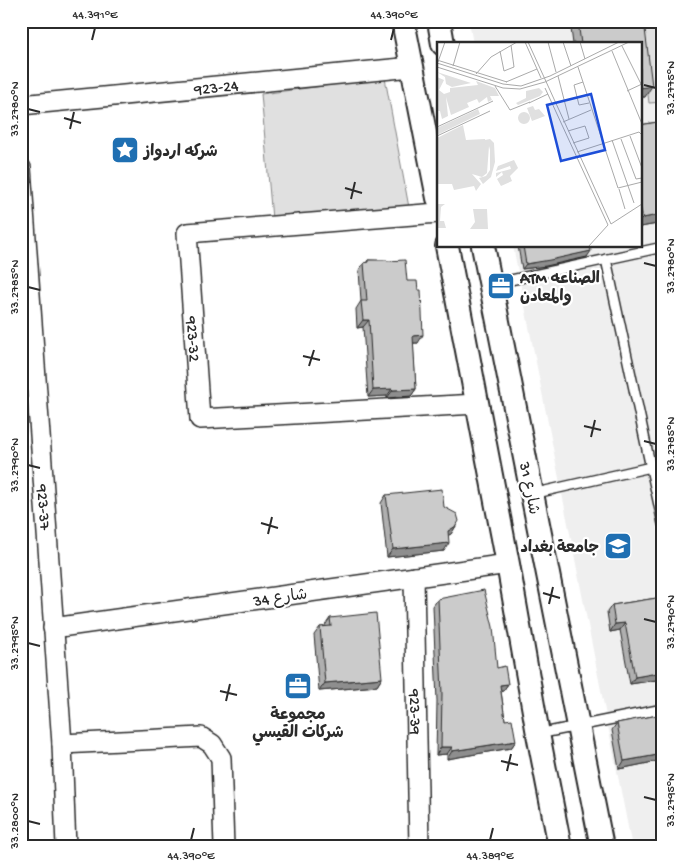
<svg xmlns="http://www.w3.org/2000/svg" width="684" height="868" font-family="'Gochi Hand','Playpen Sans Arabic',sans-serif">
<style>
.built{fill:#efefef}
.green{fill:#e0e0e0;stroke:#868686}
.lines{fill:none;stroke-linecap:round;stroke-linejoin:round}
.service-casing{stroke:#2b2b2b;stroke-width:12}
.minor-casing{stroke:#2b2b2b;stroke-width:22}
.tertiary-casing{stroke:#2b2b2b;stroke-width:26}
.service{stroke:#fff;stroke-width:9}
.minor{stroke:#fff;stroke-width:19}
.tertiary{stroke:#fff;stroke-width:22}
.wall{fill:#afafaf;stroke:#2b2b2b}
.shaded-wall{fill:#8e8e8e;stroke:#2b2b2b}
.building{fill:#cbcbcb;stroke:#2b2b2b}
.ticks{fill:none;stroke:#2b2b2b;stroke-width:2}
.labels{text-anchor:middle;stroke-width:4.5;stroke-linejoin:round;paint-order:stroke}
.street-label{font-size:16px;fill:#2b2b2b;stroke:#fff}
.poi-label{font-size:16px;font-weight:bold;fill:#2b2b2b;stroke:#fff;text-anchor:start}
.inset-road{fill:none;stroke:#aaa;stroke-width:1}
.view{fill:#1d4ed8;fill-opacity:0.15;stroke:#1d4ed8;stroke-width:2.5}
.inset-edge{fill:none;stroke:#2b2b2b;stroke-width:2.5}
.neatline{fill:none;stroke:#2b2b2b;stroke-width:2}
.ticks-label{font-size:12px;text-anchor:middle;fill:#2b2b2b}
</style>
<rect width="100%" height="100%" fill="#fff"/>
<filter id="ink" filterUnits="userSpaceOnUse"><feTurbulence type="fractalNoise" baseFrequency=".02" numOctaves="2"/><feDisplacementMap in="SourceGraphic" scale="10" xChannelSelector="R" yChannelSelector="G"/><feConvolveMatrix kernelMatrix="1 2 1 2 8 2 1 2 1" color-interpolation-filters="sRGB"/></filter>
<g filter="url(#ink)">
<path class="built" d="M469,21H663V847H632L513,246H640V44H473Z"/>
<g class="green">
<path d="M639,21H663V102L649,103Z"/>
<path d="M385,78L410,213L272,219L261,94Z"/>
</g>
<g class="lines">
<g class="service-casing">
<g id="service">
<path d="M606,259L663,524"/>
<path d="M492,284L663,247"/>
<path d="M532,494L651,467"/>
<path d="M538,734L663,709"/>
</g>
</g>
<g class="minor-casing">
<g id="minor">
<path id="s1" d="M21,105L412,67"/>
<path id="s2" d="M21,168L62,744L66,847"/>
<path id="s3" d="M438,213L187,233L200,419L477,404"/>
<path id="s4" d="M414,577L419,847"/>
<path d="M53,628L508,564"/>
<path d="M62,744L201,737L212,744L221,758L224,847"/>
</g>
</g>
<g class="tertiary-casing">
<g id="tertiary">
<path d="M403,21L438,198"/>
<path d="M439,21L443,44"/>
<path d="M447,246L508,564L538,734L560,847"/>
<path d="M483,246L602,847"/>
</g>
</g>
<use href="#service" class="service"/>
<use href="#minor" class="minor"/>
<use href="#tertiary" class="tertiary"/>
</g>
<g class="wall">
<path d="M570,21H644L645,97H640V44H573Z"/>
<path d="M663,121V223L640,227V125Z"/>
<path d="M518,246H590L587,257L546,266L522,269Z"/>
<path d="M368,260L387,261L407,281L418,343H413L416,389L411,396L387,398V396L368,397L363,327L357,328L356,309L361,301L359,270L364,263L367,262Z"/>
<path d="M386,495L444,507L456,526L451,534L448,535L444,551L387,557L381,503Z"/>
<path d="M663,597V679L630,684L620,630L610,632L607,612L612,605Z"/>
<path d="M438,599L497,668L508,684L503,691H501L505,720L516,741L511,748L447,759V754L436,755L437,701L433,606Z"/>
<path d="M330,618L382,678L377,686L319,691L314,635L320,627H324Z"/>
<path d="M663,714V790L658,761L619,769L612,730L617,723Z"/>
</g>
<g class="shaded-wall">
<path d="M652,86L645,97H640V88Z"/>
<path d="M663,214V223L640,227V221L643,218Z"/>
<path d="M591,251L587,257L546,266L522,269L526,264Z"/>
<path d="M363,320H369L363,327L357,328Z"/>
<path d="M423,335L418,343H408L413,336Z"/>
<path d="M392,389L387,396L368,397L373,390Z"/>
<path d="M416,389L411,396L387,398L393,390Z"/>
<path d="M456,526L451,534L442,539L448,531Z"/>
<path d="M449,543L444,551L387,557L393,549Z"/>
<path d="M625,623L620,630L610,632L615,624Z"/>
<path d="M663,672V679L630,684L635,677Z"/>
<path d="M382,678L377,686L319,691L325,683Z"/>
<path d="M508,684L503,691L495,692L500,685Z"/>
<path d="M516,741L511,748L447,759L452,751Z"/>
<path d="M441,747H452L447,754L436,755Z"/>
<path d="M663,754L658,761L619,769L624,761Z"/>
</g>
<g class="building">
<path d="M578,21H644L652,86L640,88V44H581Z"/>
<path d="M663,121V214L643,218L640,206V125Z"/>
<path d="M523,246H590L591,251L550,260L526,264Z"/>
<path d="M368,260H387V261L405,260L407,281H417L418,290H421L423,335L413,336L416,389L393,390L392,389L373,390L369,320H363L361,301H367L364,263L368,262Z"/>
<path d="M442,489L444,507L457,514L459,521L456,526L448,531L449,543L393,549L386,495Z"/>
<path d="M484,590L493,627L497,668L505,666L508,684L500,685L505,720L512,719L516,741L452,751V747H441L442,694L438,599Z"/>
<path d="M663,597V672L635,677L625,623L615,624L612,605Z"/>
<path d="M376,613L382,678L325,683L320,627L331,626L330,618Z"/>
<path d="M663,714V754L624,761L617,723Z"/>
</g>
</g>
<path class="ticks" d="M92,40L95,28M391,40L394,28M644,85L656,88M28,109L40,112M64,118L81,123M70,129L74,112M345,188L362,193M351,199L355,182M644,263L656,266M28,287L40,290M303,356L320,360M309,366L314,350M584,426L601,430M591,437L595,420M644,441L656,444M28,465L40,468M261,523L278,528M268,534L272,517M543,593L560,598M549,604L553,587M644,619L656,622M28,643L40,646M220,691L237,695M226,701L230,684M501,761L518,765M507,771L511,754M644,797L656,800M28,821L40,824M191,840L194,828M490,840L493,828"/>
<defs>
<g id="sight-square" transform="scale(1.4375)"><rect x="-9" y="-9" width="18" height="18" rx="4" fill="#1f6fb2" stroke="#fff"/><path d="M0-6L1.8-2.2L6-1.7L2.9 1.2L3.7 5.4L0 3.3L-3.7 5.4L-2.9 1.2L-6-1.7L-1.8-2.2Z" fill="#fff"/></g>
<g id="office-square" transform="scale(1.4375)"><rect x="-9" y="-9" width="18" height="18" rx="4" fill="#1f6fb2" stroke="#fff"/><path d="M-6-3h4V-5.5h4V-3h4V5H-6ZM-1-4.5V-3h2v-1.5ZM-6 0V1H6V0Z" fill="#fff"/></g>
<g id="university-square" transform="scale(1.4375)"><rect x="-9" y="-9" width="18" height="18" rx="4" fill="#1f6fb2" stroke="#fff"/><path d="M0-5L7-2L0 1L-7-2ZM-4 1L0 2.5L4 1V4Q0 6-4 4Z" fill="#fff"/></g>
</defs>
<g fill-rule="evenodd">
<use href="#sight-square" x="125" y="150"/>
<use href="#office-square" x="501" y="286"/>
<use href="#university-square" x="618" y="546"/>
<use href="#office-square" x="298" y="686"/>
</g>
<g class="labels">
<g class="street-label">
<text dy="6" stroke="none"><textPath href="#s1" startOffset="196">923-24</textPath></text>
<text dy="6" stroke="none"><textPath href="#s3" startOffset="358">923-32</textPath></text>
<text transform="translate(531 488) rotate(79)" y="6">شارع 31</text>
<text dy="6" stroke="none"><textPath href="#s2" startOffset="340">923-37</textPath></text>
<text transform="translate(280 596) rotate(-8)" y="6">شارع 34</text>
<text dy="6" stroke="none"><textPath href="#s4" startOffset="135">923-39</textPath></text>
</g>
<g class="poi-label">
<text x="144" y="156">شركه اردواز</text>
<text x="520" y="283">ATM الصناعه<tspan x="520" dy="18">والمعادن</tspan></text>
<text x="599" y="552" text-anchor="end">جامعة بغداد</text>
<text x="298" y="719" text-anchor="middle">مجموعة<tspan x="298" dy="18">شركات القيسي</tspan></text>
</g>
</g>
<g transform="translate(437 42)">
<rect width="205" height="205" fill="#fff"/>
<path d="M0,30L34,41L15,45L9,42L8,35ZM0,35L7,38L2,48L7,52L13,50V46L41,43L39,39L58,46L62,54H53L55,58L51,60L50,55L42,61L40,57L30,61L32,65L14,73L9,55L11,74L5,77L3,69H0ZM102,46L106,50L103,54L81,63L79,61L89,56V49ZM96,64L98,68L102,67L108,74L95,79L90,66ZM41,67L43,72L0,93V86ZM81 76a6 6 0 1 1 12 0a6 6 0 1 1-12 0ZM26,83L29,98L48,97L49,102L48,98L53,97L57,101L58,120L54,135L46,142L42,136L49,134L53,128V108L52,104L50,131L45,135L35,132L44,142L39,149L37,144L17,148L15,142H0V96ZM77,118L81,126L73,134L75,139L64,144L60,137L66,133L65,130L59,135V131L74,127L73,124L59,129L61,124ZM0,162H8L4,165L3,179H7L9,186H0ZM36,167H50L51,187H33L38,180Z" fill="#e0e0e0"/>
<path class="inset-road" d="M88,0L104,36M91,0L174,182L205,162M111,0L119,30M126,0L134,24M143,0L148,17M185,4L205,44M63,9L67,29L77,25L74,3M175,9L205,82M0,18L70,40M1,20L8,0M0,21L66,42L84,44L113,34L182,0M16,24L23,0M0,25L66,46L83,47L108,40L192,0M141,25L181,146L205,140M39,32L54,15L80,0M121,34L132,77M69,40L100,27M146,40L137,43L142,63L152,61M58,44L73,68L93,60M108,46L171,183L151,205M190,49L205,42M92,61L111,52M126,80L154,68M0,85L56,59M131,89L148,84L152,96L136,101M0,94L53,69M193,94L205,126M184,97L199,137L205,136M175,98L197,161M140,110L202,90L205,93M182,147L188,167"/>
<path class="view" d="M154,52L168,108L124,119L110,63Z"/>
<rect width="205" height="205" class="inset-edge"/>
</g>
<rect width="684" height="868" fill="none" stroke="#fff" stroke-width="55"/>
<rect x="28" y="28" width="628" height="812" class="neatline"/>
<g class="ticks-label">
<text x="95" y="18">44.391°E</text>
<text x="394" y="18">44.390°E</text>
<text transform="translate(670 88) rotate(-90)" y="4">33.2775°N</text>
<text transform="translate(14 109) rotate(-90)" y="4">33.2780°N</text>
<text transform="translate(670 266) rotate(-90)" y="4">33.2780°N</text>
<text transform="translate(14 287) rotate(-90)" y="4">33.2785°N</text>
<text transform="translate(670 444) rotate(-90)" y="4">33.2785°N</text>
<text transform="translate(14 465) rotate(-90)" y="4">33.2790°N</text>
<text transform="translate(670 622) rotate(-90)" y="4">33.2790°N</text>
<text transform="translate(14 643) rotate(-90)" y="4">33.2795°N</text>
<text transform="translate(670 800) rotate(-90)" y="4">33.2795°N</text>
<text transform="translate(14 821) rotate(-90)" y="4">33.2800°N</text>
<text x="191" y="859">44.390°E</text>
<text x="490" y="859">44.389°E</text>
</g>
</svg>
